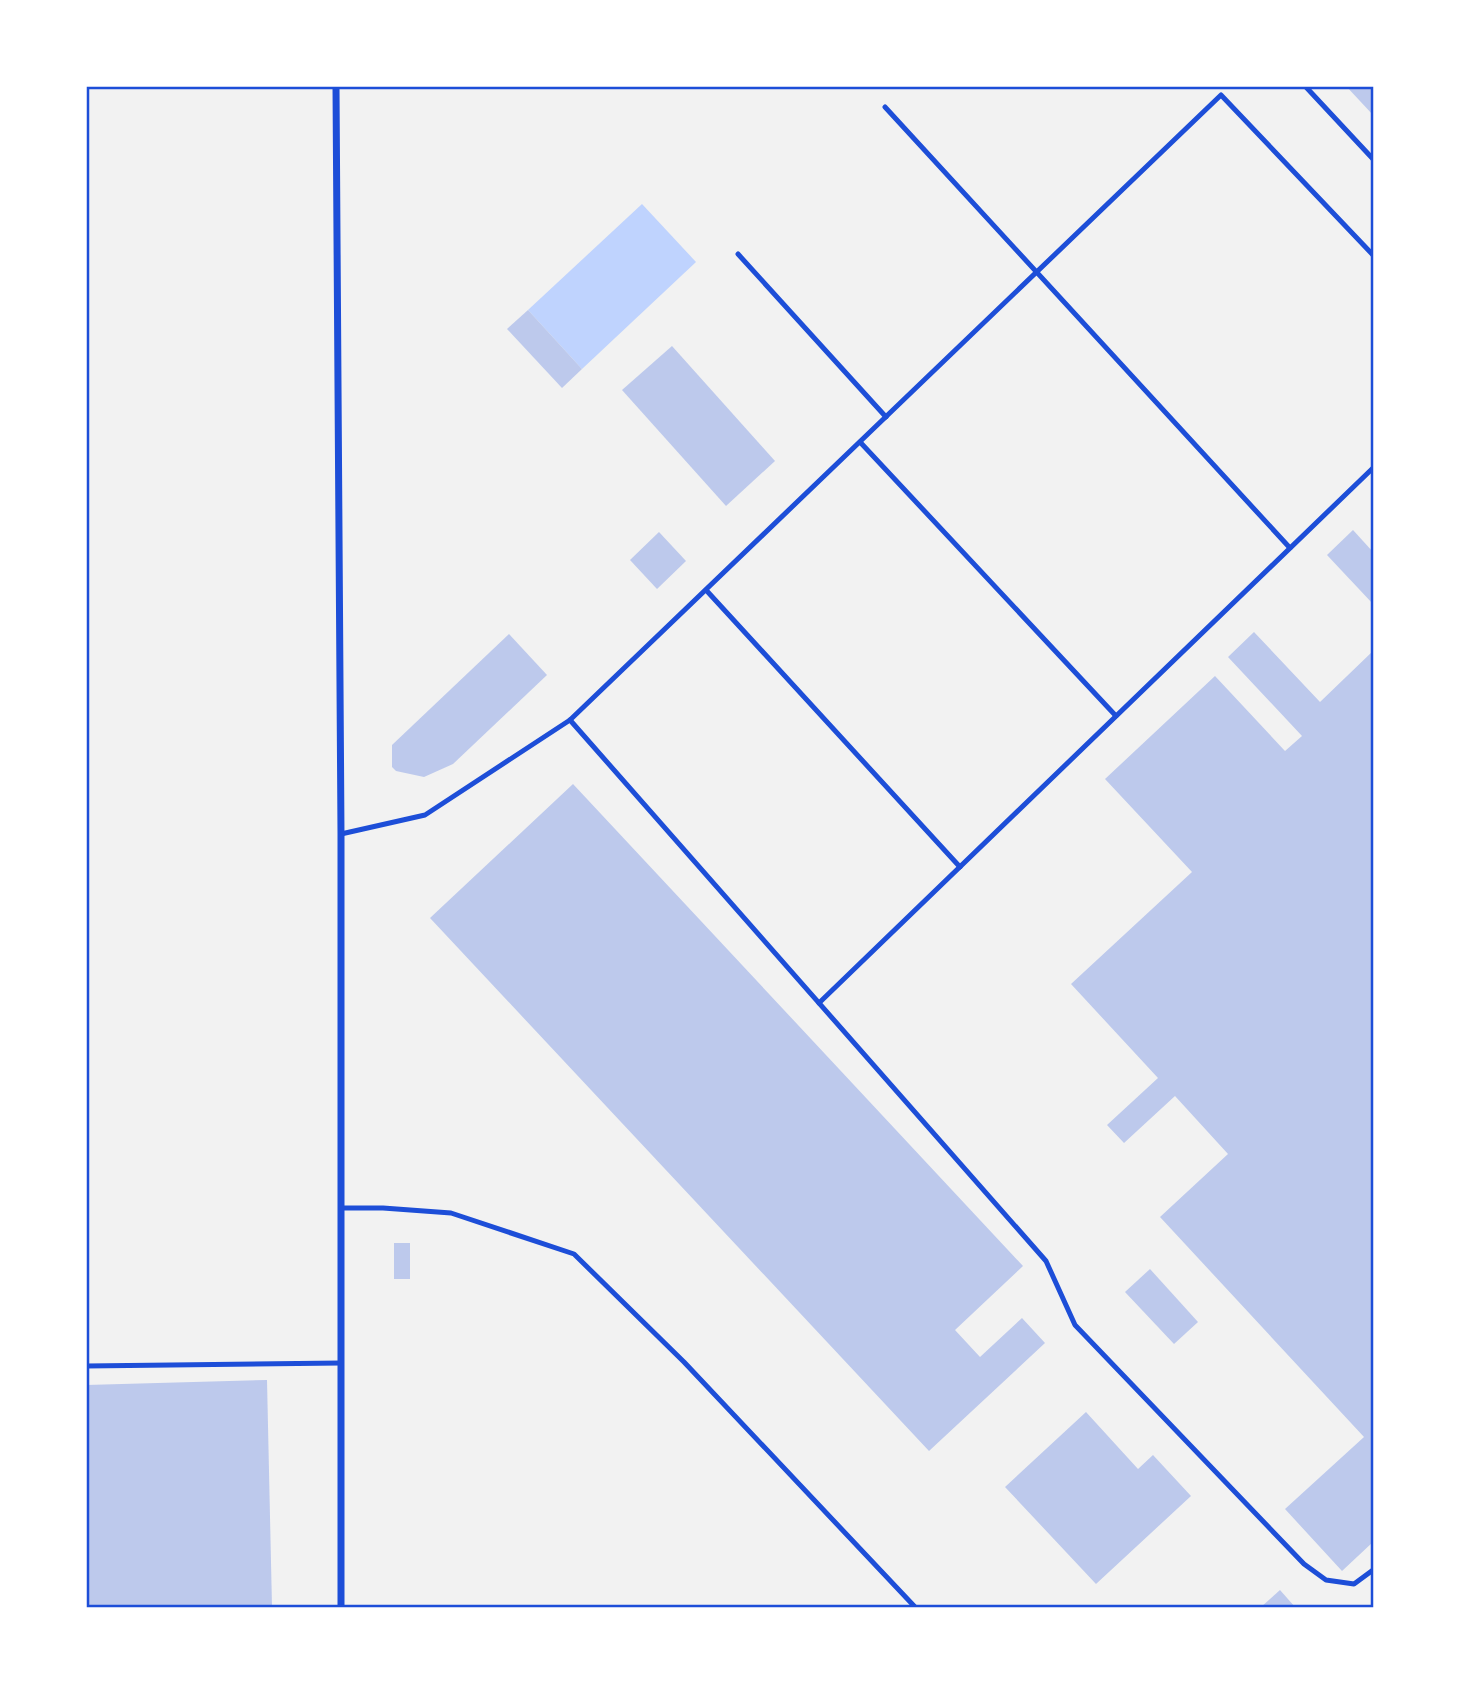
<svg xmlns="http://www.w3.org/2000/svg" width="1459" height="1693" font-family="'Crimson Pro',serif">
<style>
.water{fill:#bfd3fe}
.building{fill:#bdc9ec}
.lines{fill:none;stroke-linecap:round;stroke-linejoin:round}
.service{stroke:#1d4ed8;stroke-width:5}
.minor{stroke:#1d4ed8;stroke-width:7}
.neatline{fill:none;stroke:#1d4ed8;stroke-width:2.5}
</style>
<rect width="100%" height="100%" fill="#f2f2f2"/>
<path class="water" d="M642,204L696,262L582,369L528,310Z"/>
<g class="building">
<path d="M1346,86H1373V115Z"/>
<path d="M528,310L582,369L562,388L507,329Z"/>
<path d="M672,346L775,461L726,506L622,390Z"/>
<path d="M1353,530L1373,552V604L1327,555Z"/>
<path d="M659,532L686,561L657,589L630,560Z"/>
<path d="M1254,632L1320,702L1373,651V1542L1342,1571L1285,1509L1364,1437L1160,1217L1228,1154L1175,1096L1124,1143L1107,1125L1158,1078L1071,984L1192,872L1105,779L1215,676L1285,751L1302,736L1228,657Z"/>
<path d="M509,634L547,675L453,764L424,777L396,771L392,767V745Z"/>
<path d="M573,784L1023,1266L955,1330L980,1357L1022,1318L1045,1343L929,1451L430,918Z"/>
<rect x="394" y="1243" width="16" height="36"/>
<path d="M1150,1269L1198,1322L1174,1344L1125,1292Z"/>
<path d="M267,1380L272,1607H86V1385Z"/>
<path d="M1086,1412L1138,1469L1153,1455L1191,1496L1096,1584L1005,1487Z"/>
<path d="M1280,1590L1295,1607H1261Z"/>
</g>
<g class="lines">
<g class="service">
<path d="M1305,86L1373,159"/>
<path d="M885,107L1290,548"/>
<path d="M738,254L886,417"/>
<path d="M860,442L1116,716"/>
<path d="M706,590L960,867"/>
<path d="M570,720L1046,1261L1075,1325L1304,1564L1326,1580L1354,1584L1373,1570"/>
<path d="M341,834L425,815L570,720L1221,95L1373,255"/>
<path d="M819,1003L1373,468"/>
<path d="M341,1208H383L451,1213L574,1254L684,1362L915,1607"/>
<path d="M86,1366L341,1363"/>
</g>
<path class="minor" d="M336,86L341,834V1607"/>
</g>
<rect width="1459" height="1693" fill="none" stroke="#ffffff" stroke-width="175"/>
<rect x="88" y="88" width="1284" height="1518" class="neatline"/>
</svg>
